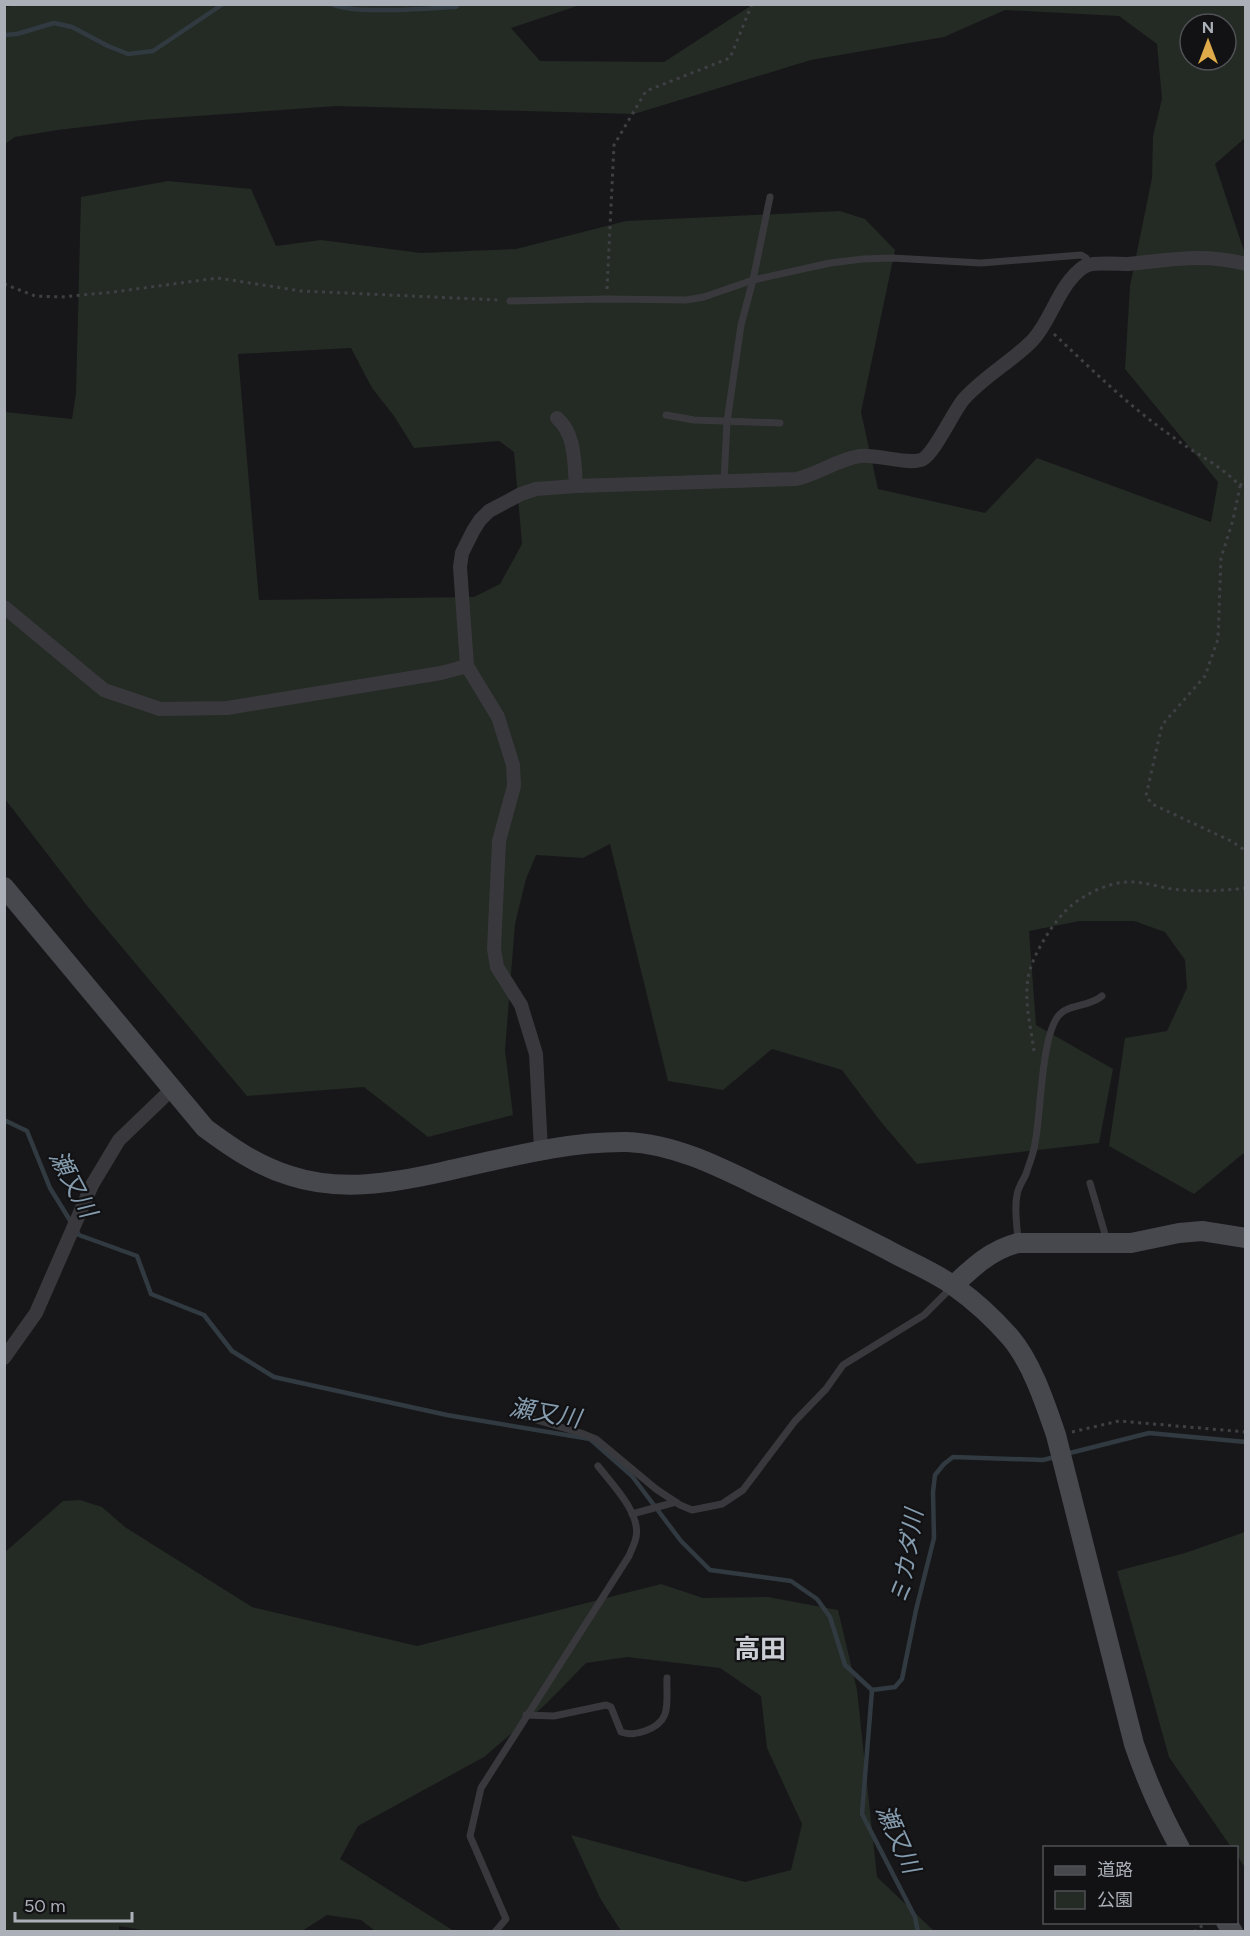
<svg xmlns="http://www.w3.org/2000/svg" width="1250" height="1936" font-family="Figtree,'Noto Sans JP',sans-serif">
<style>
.green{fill:#242a24;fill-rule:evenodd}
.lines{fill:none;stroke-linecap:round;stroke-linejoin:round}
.stream{stroke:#313a40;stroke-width:4.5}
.path{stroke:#3f4044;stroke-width:3;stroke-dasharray:3 4.5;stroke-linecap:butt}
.lane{stroke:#39393d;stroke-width:7}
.street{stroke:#39393d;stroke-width:14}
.secondary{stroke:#47484d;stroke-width:20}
.labels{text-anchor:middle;stroke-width:4.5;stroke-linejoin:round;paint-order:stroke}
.water-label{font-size:24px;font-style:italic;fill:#859caf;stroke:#121214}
.quarter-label{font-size:26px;font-weight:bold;fill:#cbced4;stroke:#121214}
</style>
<rect width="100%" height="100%" fill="#171719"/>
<g class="green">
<path d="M19,5H580L511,28L540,61L664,62L752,5H1245V138L1215,164L1246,257L1245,1152L1194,1194L1109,1146L1125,1038L1167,1031L1187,988L1185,960L1165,932L1134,921H1080L1029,931L1036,1025L1113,1069L1099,1143L917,1164L881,1122L842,1070L772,1049L723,1090L668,1081L610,844L583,858L536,855L526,879L515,924L505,1050L513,1115L428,1137L364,1087L247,1096L88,907L5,799V412L72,419L76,393L81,197L168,181L251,189L276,246L321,240L421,253L516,249L626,221L840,211L865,219L895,250L861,412L878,489L985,513L1037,458L1211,522L1218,482L1125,369L1130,286L1152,178L1153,136L1162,99L1157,44L1119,16L1005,10L944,37L811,60L634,114L336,106L142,120L58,130L15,137L5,144V7ZM1190,24H1226V60H1190ZM351,348L372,388L394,416L414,448L499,441L514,452L522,544L500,584L474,597L259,600L238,354Z"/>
<path d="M80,1500L102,1507L125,1527L252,1607L417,1646L661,1584L703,1598L768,1597L838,1610L857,1690L877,1877L934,1931H621L600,1898L571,1835L745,1882L791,1870L802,1824L767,1748L761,1696L720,1668L627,1657L586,1663L546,1704L484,1757L358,1826L340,1859L454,1931H375L361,1920L327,1915L302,1931L154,1932L119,1926V1932L5,1931L4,1553L63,1501Z"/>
<path d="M1245,1532H1246L1245,1868L1237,1855L1236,1848L1231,1847L1169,1757L1117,1571L1185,1553Z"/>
</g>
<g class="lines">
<g class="stream">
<path d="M332,4C352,15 430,8 456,7L458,4"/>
<path d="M4,35L17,34L54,23L72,27L108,46L128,54L153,51L223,4"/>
<path d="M4,1120L27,1131L50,1188L79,1235L137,1256L151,1294L204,1315L232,1351L274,1377L447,1415L590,1439L632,1476L681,1541L710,1570L791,1581L817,1599L830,1617L845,1665L872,1690"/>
<path d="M1066,1454L1149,1433L1246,1442"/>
<path d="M872,1690L895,1687L902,1679L916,1610L934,1538L933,1492L935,1475L944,1464L953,1457L1043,1460L1055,1457"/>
<path d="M872,1690L862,1814L915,1917L918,1932"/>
</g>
<g class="path">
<path d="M4,284L35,296L61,297L114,292L218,278L301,291L499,300"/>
<path d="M607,289L614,145L646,91L730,58L752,4"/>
<path d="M1054,334C1092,370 1130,407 1173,437C1195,454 1221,465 1240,486L1233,520L1221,558L1218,639L1205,676L1162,725L1146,796L1152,804L1231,841L1246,851"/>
<path d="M1240,486L1246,478"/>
<path d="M1034,1051C1031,1028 1024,1002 1028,978C1031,957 1055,918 1072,905C1087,893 1112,881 1131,882C1145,882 1159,887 1172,889C1196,892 1222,891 1246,888"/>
<path d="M1072,1432L1119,1421L1246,1432"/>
<path d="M1194,1932L1207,1922"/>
</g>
<g class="lane">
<path d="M510,301L606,299L686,300L704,297L753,280L830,263L863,259L892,258L981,263L1081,255L1086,258L1088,265"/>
<path d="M666,415L694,420L780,423"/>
<path d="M724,481L727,422L741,325L753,280L770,197"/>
<path d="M1090,1183L1107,1241"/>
<path d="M1018,1240C1017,1225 1014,1209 1017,1195C1018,1187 1023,1181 1026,1174C1029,1164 1034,1153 1035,1143C1041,1116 1041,1032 1060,1014C1070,1004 1089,1007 1102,996"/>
<path d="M526,1417L581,1433L596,1439L656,1489L680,1505L692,1510L722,1504L743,1490L795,1421L826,1389L843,1365L924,1315L951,1288"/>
<path d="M632,1514L676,1502"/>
<path d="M526,1715L554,1716L606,1705L611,1707L621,1732C630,1735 636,1734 645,1731C673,1721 666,1703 667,1678"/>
<path d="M495,1932L506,1919L470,1836L481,1788L629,1556C631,1550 635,1544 636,1537C641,1513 612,1484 598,1466"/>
</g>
<g class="street">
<path d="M557,418C576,435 574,462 576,486"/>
<path d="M4,607L104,690L160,709L227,708L441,673L467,666"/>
<path d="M541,1150L536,1054L521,1005L497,967L494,949L499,841L514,786L513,765L498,717L467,666L460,567L462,553L473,531L480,520L489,511L521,494L536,489L576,486L796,479C819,474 838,459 860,456C877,454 911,466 923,459C935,452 952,414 963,400C983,377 1011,362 1032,341C1049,323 1055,298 1070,280C1074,275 1082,267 1088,265C1095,262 1119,264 1128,264C1172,260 1202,253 1246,264"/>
<path d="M4,1358L36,1313L92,1185L119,1140L172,1089"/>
</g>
<g class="secondary">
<path d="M4,887L205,1128C232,1148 258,1166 291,1176C340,1192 393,1183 442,1172C503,1159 564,1141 627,1142C679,1144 729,1172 775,1194C812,1212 849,1230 886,1249C907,1261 937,1273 955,1287C975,1301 994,1319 1010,1337C1032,1363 1045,1403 1056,1435L1134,1744C1147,1782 1160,1812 1180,1848"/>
<path d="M954,1285C973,1267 991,1250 1018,1243H1131L1179,1233L1202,1231L1246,1238"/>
<path d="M1226,1922L1233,1932"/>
</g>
</g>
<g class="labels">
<g class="water-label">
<text transform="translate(73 1184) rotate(62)" y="8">瀬又川</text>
<text transform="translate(545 1413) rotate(10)" y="8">瀬又川</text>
<text transform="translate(907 1557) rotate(-81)" y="8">ミカダ川</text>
<text transform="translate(898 1839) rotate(66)" y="8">瀬又川</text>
</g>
<g class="quarter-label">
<text x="760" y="1658">高田</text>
</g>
</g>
<rect width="1250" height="1936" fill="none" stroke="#abafb7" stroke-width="12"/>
<rect x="1043" y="1846" width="195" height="78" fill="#121214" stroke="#4f5155" stroke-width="1.5"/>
<rect x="1055" y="1866" width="30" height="9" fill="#47484d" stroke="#4f5155" stroke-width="1.5"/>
<text x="1097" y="1876" font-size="18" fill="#abafb7">道路</text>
<rect x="1055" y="1891" width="30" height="18" fill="#242a24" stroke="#4f5155" stroke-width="1.5"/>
<text x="1097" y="1906" font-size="18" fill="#abafb7">公園</text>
<g transform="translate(1208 42)"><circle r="28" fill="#121214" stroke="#4f5155" stroke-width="1.5"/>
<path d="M0-4.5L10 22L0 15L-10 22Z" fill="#dfaa49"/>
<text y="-9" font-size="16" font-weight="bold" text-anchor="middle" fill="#abafb7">N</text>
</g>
<path d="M15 1912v9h117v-9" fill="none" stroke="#abafb7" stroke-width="3"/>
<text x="24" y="1912" font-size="18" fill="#abafb7" stroke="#121214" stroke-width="4.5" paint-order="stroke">50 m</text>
</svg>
